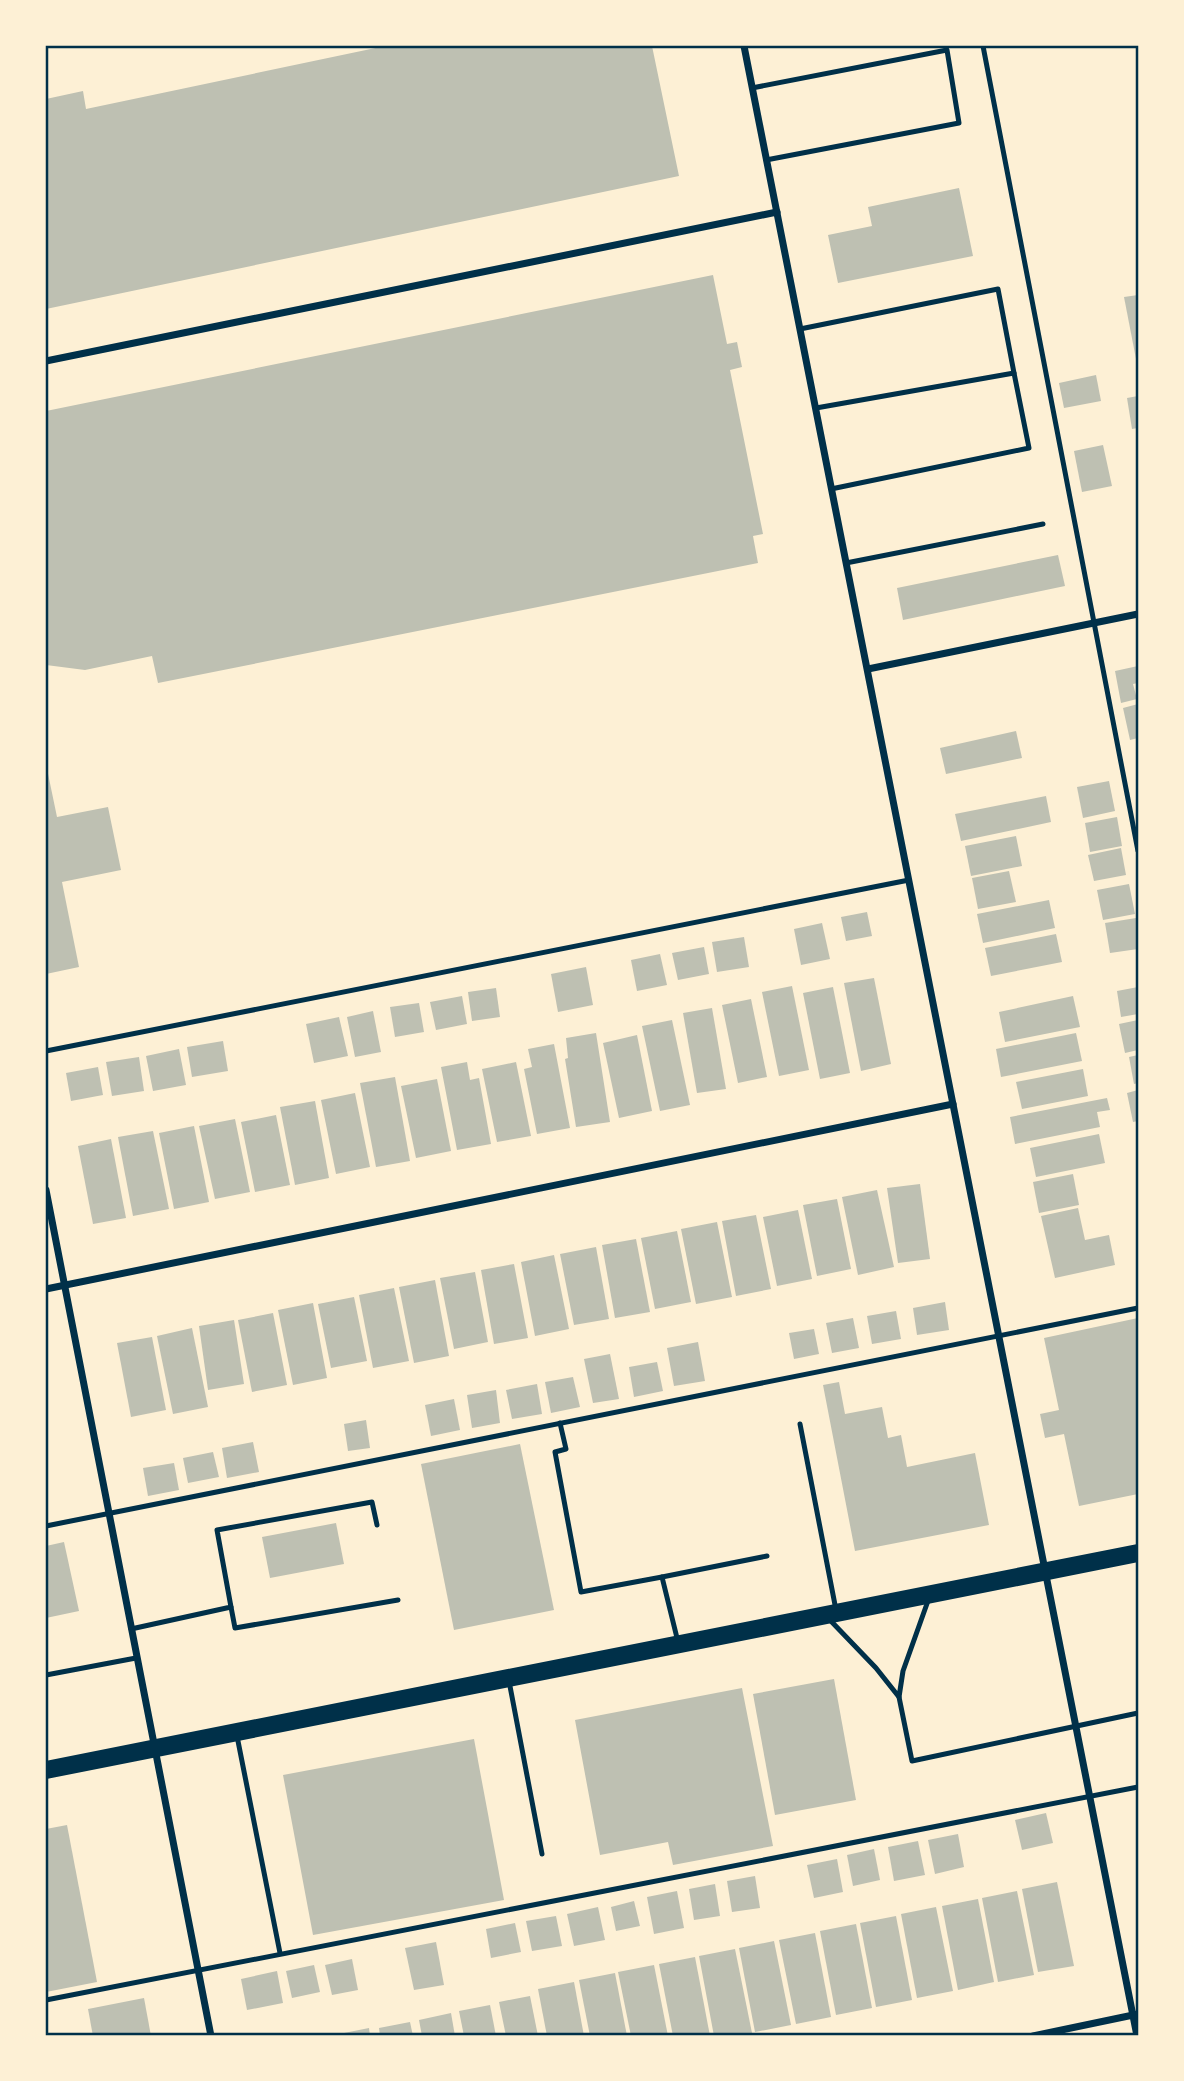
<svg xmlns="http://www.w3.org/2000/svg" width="1184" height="2081" font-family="Signika,sans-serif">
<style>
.building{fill:#bec0b2}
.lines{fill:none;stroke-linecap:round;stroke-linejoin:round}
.service{stroke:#003049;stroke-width:5}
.minor{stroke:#003049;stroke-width:7}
.primary{stroke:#003049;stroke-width:18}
.neatline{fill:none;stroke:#003049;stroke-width:2.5}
</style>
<rect width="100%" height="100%" fill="#fdf0d5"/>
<g class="building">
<path d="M385,46H652L679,176L46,309V99L83,91L86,109Z"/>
<path d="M959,188L973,256L838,283L828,235L872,226L868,207Z"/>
<path d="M713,275L727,344L737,342L742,367L730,370L763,534L753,536L758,563L158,683L152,656L85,670L46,665V411Z"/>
<path d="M1138,295V359H1136L1124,297Z"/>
<path d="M1096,375L1101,401L1064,408L1059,383Z"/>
<path d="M1138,396V428L1132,429L1127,398Z"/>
<path d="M1103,445L1112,486L1082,492L1074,451Z"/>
<path d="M1058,555L1065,586L903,620L897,588Z"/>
<path d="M1138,666V683L1133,684L1137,699L1121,703L1115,671Z"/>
<path d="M1138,704V738L1130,740L1123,708Z"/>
<path d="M1016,731L1022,758L946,774L940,748Z"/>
<path d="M46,764L57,817L108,807L121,870L62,882L79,967L46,974Z"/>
<path d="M1109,781L1115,811L1083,818L1077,787Z"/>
<path d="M1046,796L1051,822L961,841L955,814Z"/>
<path d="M1117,817L1122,846L1090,852L1085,823Z"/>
<path d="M1016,836L1022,866L971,876L965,846Z"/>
<path d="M1121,848L1126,875L1094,881L1088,855Z"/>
<path d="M1009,871L1016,902L978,909L972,878Z"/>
<path d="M1129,884L1135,914L1103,920L1097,890Z"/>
<path d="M1049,900L1055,928L983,943L977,914Z"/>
<path d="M867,912L872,936L846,941L841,917Z"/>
<path d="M1136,918L1138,949L1110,953L1105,923Z"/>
<path d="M822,923L830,959L801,965L794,929Z"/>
<path d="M1056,934L1062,962L991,976L985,948Z"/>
<path d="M744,937L749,967L717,972L712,942Z"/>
<path d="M704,947L709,974L678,980L672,953Z"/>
<path d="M660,954L667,985L637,991L631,960Z"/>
<path d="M586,967L593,1005L558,1012L551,974Z"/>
<path d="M874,978L891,1064L861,1071L844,983Z"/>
<path d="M792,986L809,1070L779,1076L762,992Z"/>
<path d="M833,987L850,1073L820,1079L803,993Z"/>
<path d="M1138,987V1014L1121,1017L1117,991Z"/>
<path d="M496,988L500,1017L472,1021L468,992Z"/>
<path d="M462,996L467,1024L436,1030L430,1002Z"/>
<path d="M1073,996L1080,1027L1005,1042L999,1012Z"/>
<path d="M751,999L767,1077L738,1083L722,1005Z"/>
<path d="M419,1003L424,1032L395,1037L390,1007Z"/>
<path d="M712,1008L726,1089L697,1093L683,1013Z"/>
<path d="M373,1011L381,1052L355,1057L347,1017Z"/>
<path d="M339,1017L348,1056L314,1063L306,1024Z"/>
<path d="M672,1020L690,1105L660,1111L642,1026Z"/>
<path d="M1138,1020V1050L1125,1053L1119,1024Z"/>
<path d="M596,1033L610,1122L576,1127L565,1059L568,1058L566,1038Z"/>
<path d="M1076,1033L1082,1061L1001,1077L996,1049Z"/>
<path d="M637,1035L652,1111L619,1118L603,1043Z"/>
<path d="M223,1041L228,1071L192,1077L187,1047Z"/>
<path d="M554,1044L570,1128L537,1134L524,1069L532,1067L528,1049Z"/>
<path d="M179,1049L186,1085L153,1091L146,1056Z"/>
<path d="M1138,1055V1083L1134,1084L1129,1057Z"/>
<path d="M139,1057L144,1091L112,1096L106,1062Z"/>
<path d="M467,1062L470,1080L479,1078L491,1144L457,1150L441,1067Z"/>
<path d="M516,1062L531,1136L497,1142L482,1069Z"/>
<path d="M98,1067L103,1095L71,1101L66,1073Z"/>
<path d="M1083,1069L1088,1096L1022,1109L1016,1082Z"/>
<path d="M395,1077L410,1161L376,1167L360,1083Z"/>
<path d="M437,1079L451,1151L416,1158L401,1086Z"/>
<path d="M1138,1090V1121L1133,1122L1127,1093Z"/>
<path d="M355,1093L370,1167L336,1174L321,1100Z"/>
<path d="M1107,1098L1110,1110L1097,1112L1100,1127L1015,1144L1010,1117Z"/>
<path d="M315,1101L329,1178L295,1185L280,1107Z"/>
<path d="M276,1115L290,1185L255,1192L241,1122Z"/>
<path d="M235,1119L250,1192L215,1199L199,1126Z"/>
<path d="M194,1126L209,1202L174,1209L159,1133Z"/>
<path d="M153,1131L169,1209L133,1216L118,1137Z"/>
<path d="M1099,1134L1105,1163L1036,1177L1030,1148Z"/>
<path d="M111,1139L126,1218L93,1224L78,1146Z"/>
<path d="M1073,1174L1079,1205L1039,1213L1033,1182Z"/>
<path d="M920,1184L930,1259L898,1263L887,1188Z"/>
<path d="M877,1190L894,1267L858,1275L842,1197Z"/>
<path d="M837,1199L851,1269L817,1276L803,1205Z"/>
<path d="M1078,1208L1085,1240L1109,1235L1115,1265L1055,1278L1041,1216Z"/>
<path d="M798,1210L812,1279L777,1286L763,1217Z"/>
<path d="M756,1215L771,1289L736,1296L722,1221Z"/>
<path d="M717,1222L732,1297L696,1304L681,1229Z"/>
<path d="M677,1231L691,1302L655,1309L641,1238Z"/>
<path d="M636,1239L650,1312L615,1318L602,1245Z"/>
<path d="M596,1247L609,1319L574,1325L560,1254Z"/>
<path d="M554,1255L569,1329L535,1336L521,1262Z"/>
<path d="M514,1264L528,1338L494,1344L481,1270Z"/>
<path d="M475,1272L488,1342L454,1349L440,1278Z"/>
<path d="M435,1280L449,1356L414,1363L399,1287Z"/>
<path d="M394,1288L409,1361L373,1368L359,1295Z"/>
<path d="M354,1297L367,1361L331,1368L318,1304Z"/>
<path d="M945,1302L949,1330L917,1335L913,1308Z"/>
<path d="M313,1303L327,1378L293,1385L278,1310Z"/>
<path d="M896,1311L901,1339L872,1344L867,1316Z"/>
<path d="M273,1313L287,1385L252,1392L238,1320Z"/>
<path d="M853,1318L859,1348L832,1353L826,1323Z"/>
<path d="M1138,1318V1494L1079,1506L1064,1434L1045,1438L1040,1414L1059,1410L1044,1338Z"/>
<path d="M234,1320L244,1384L208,1390L199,1326Z"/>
<path d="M192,1328L208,1407L173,1414L157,1336Z"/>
<path d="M814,1329L819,1354L794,1359L789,1333Z"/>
<path d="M152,1337L166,1410L131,1417L117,1343Z"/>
<path d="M698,1342L705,1381L674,1386L667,1348Z"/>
<path d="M610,1354L619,1399L593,1403L584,1359Z"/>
<path d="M657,1362L663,1391L634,1397L629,1367Z"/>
<path d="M573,1377L580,1407L551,1413L545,1382Z"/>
<path d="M839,1382L845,1414L882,1407L888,1438L901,1435L907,1467L975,1453L989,1525L855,1551L823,1385Z"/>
<path d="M537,1384L542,1414L512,1419L506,1390Z"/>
<path d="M496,1390L500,1423L472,1428L467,1395Z"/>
<path d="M454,1399L460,1430L431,1436L425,1405Z"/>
<path d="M366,1420L370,1448L348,1451L344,1424Z"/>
<path d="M253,1442L259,1472L227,1478L222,1448Z"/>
<path d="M520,1444L554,1610L454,1630L421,1464Z"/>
<path d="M213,1452L219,1477L188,1483L183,1458Z"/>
<path d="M174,1463L179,1490L148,1496L143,1468Z"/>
<path d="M336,1523L344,1564L270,1578L262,1537Z"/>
<path d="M64,1542L79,1611L46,1618V1546Z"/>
<path d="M834,1679L856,1800L775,1815L753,1694Z"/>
<path d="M742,1688L773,1846L673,1865L668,1842L600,1855L575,1720Z"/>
<path d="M474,1739L504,1900L313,1935L283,1775Z"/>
<path d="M1046,1813L1053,1843L1022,1850L1015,1820Z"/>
<path d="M67,1825L97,1982L46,1992V1829Z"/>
<path d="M958,1834L964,1867L935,1874L928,1840Z"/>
<path d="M918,1841L925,1875L894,1881L888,1847Z"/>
<path d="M874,1849L880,1880L853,1886L847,1855Z"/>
<path d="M837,1859L843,1892L814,1898L807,1865Z"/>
<path d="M755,1876L760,1908L732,1912L727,1881Z"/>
<path d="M1057,1882L1074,1966L1038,1972L1022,1889Z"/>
<path d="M715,1884L720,1916L694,1920L689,1889Z"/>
<path d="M677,1891L684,1928L654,1934L647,1897Z"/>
<path d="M1017,1891L1034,1975L998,1982L982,1898Z"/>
<path d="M978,1899L994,1982L958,1990L942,1906Z"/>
<path d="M634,1901L640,1926L616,1931L611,1907Z"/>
<path d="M598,1907L605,1940L574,1946L567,1914Z"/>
<path d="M936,1907L953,1991L917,1998L901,1914Z"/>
<path d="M556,1916L562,1946L532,1951L526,1921Z"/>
<path d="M896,1916L912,2000L876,2007L860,1923Z"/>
<path d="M515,1923L521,1952L491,1958L486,1929Z"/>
<path d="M856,1924L872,2008L836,2015L820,1931Z"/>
<path d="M815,1933L831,2017L796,2024L779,1940Z"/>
<path d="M774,1941L791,2025L755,2032L739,1948Z"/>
<path d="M436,1942L444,1985L414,1990L405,1948Z"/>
<path d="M735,1949L752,2033L714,2036L699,1956Z"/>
<path d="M695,1957L710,2036H673L659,1964Z"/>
<path d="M352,1959L358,1990L332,1995L325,1965Z"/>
<path d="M314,1965L320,1992L292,1998L286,1971Z"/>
<path d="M654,1965L668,2036H631L618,1972Z"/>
<path d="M277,1971L283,2003L247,2010L241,1979Z"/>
<path d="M615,1973L627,2036H590L579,1980Z"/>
<path d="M574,1982L584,2036H547L538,1989Z"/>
<path d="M530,1996L538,2036H506L499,2002Z"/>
<path d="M144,1998L151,2036H93L88,2009Z"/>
<path d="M490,2005L496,2036H464L459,2011Z"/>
<path d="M451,2013L455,2036H422L419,2020Z"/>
<path d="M410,2022L413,2036H380L379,2028Z"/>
<path d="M369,2028L370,2036H339V2034Z"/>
</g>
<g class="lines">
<g class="service">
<path d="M983,46L1138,851"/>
<path d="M752,88L947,50L959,123L766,160"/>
<path d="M800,329L998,289L1014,373"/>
<path d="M816,408L1014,373L1029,448L831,489"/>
<path d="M846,563L1043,524"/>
<path d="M46,1051L909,880"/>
<path d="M560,1423L566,1449L555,1452L581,1592L662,1577"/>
<path d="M800,1424L836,1610"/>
<path d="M46,1526L1138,1308"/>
<path d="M231,1607L235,1628L398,1600"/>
<path d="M828,1618L876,1668L899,1697L903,1671L929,1598"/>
<path d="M131,1629L231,1607L217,1530L372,1502L377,1525"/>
<path d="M678,1642L662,1577L767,1556"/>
<path d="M46,1675L136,1658"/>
<path d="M509,1681L542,1854"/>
<path d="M899,1697L912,1761L1138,1713"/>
<path d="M237,1736L280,1953"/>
<path d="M46,2000L1138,1787"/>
</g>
<g class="minor">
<path d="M744,46L1137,2036"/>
<path d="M46,361L777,212"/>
<path d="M868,669L1138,614"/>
<path d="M46,1190L211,2036"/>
<path d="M46,1289L953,1104"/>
<path d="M1033,2036L1138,2014"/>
</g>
<path class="primary" d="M46,1770L1138,1553"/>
</g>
<rect width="1184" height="2081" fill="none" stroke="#fdf0d5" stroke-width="94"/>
<rect x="47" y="47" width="1090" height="1987" class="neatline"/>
</svg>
